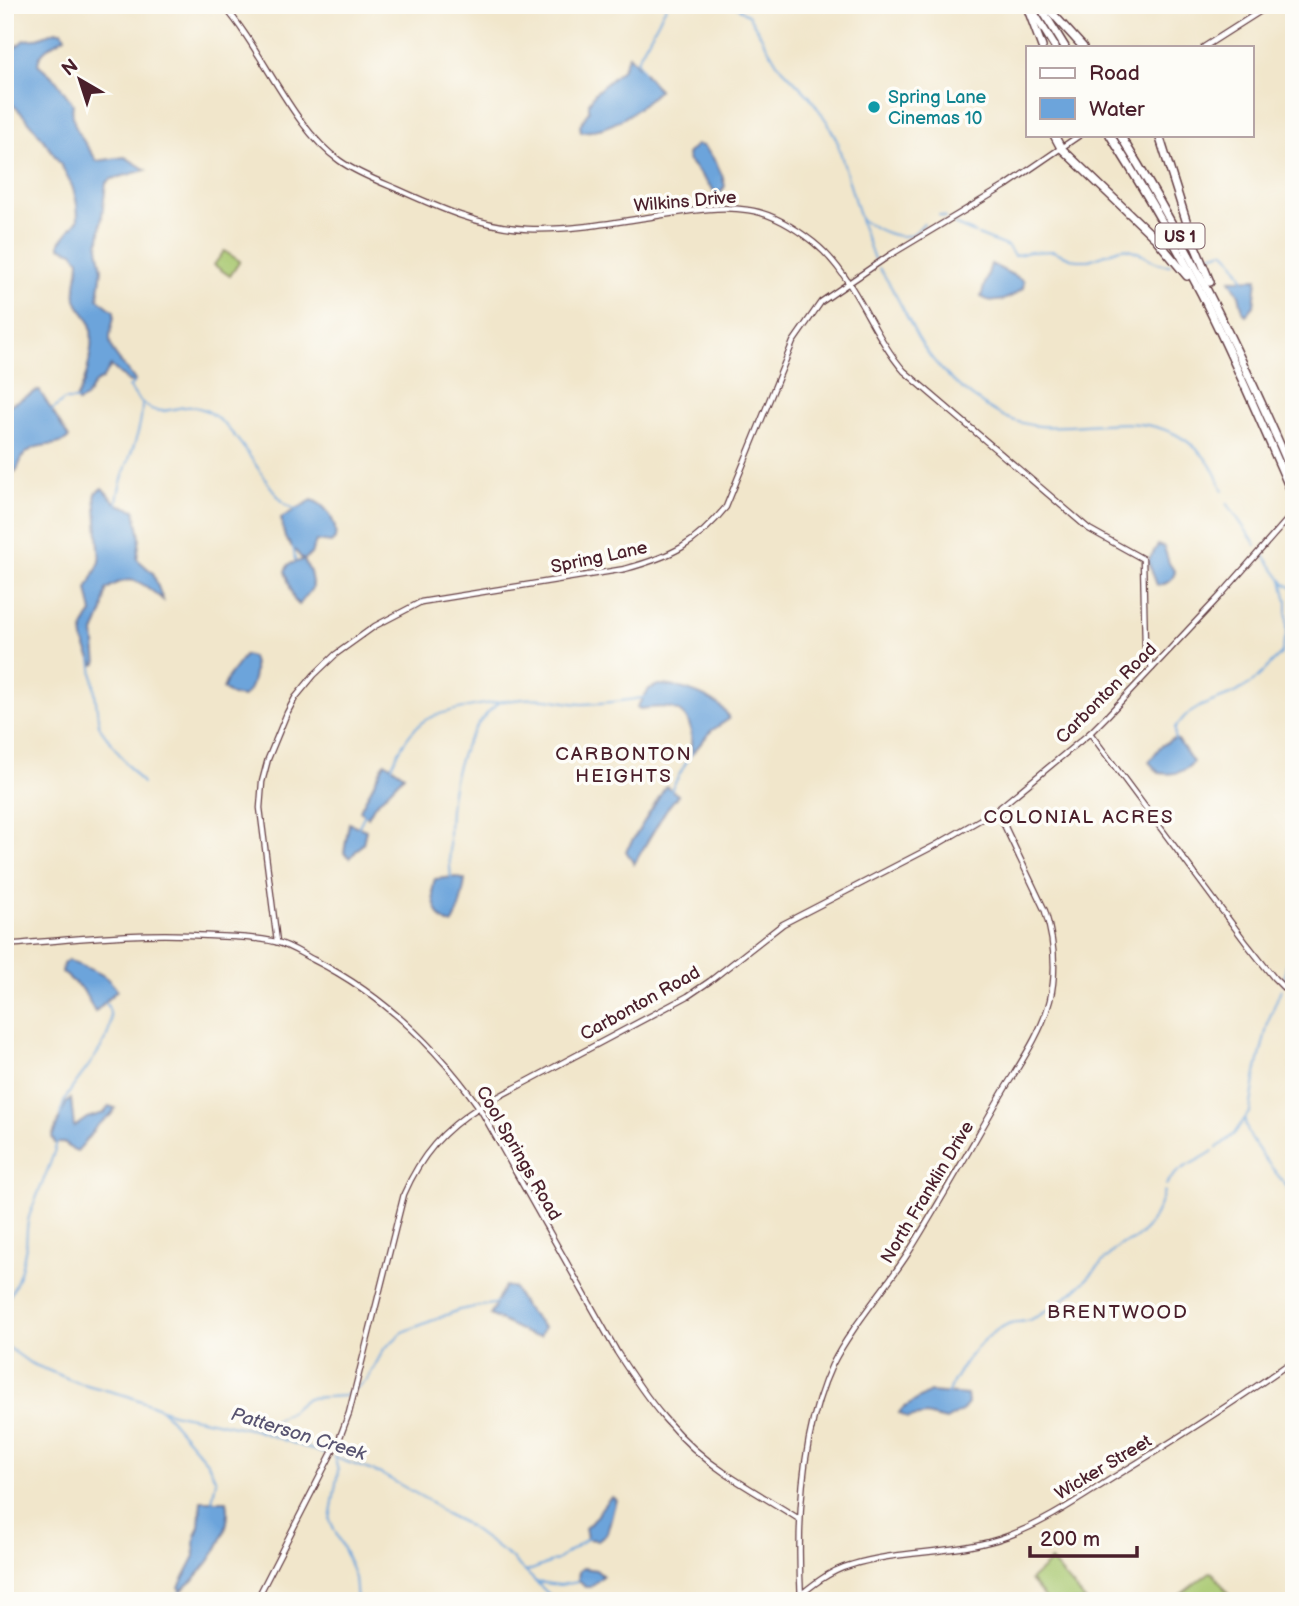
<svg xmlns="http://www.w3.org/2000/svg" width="1299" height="1606" font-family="'Balsamiq Sans',sans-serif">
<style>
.green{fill:#a8c870;stroke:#79744e;stroke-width:2}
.water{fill:#6ca4db;stroke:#5b6283;stroke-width:2}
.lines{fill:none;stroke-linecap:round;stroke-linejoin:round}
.stream{stroke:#6ca4db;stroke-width:2}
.tertiary-casing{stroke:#633d43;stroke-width:7}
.secondary-casing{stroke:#633d43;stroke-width:7}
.motorway-casing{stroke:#633d43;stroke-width:10}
.tertiary{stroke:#fff;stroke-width:4.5}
.secondary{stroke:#fff;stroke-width:4.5}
.motorway{stroke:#fff;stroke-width:7}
.culture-dot{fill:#0f9aa8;stroke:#fdfcf7;stroke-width:2.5}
.labels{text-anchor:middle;stroke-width:7;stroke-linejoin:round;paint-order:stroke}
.shield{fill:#fdfcf7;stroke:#806168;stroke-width:2}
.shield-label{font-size:16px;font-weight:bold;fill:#4a1f2b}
.culture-label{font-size:18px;fill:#0d838f;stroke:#fdfcf7;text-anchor:start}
.street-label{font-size:18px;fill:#4a1f2b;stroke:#fdfcf7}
.neighbourhood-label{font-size:19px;letter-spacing:2px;fill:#4a1f2b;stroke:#fdfcf7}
.water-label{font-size:19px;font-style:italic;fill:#585471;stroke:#fdfcf7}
</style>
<rect width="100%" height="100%" fill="#fdfcf7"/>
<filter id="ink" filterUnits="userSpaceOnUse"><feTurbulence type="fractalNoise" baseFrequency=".0143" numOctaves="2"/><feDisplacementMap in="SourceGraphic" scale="14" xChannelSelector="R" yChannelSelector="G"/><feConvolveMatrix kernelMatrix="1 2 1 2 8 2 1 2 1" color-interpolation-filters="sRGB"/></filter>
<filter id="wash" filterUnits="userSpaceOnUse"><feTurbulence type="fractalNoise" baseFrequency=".00686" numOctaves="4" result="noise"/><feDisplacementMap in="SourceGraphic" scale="28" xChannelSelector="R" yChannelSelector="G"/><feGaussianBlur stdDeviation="1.57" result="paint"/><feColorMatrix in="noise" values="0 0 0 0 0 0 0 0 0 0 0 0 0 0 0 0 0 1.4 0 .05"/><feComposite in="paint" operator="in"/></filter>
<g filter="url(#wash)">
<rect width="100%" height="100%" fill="#f1e6cb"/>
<g class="green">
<path d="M224,251L240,261L230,276L214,265Z"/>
<path d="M1051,1561L1086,1601H1048L1030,1580Z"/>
<path d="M1210,1572L1213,1573L1234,1601H1172Z"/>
</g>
<g class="water">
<path d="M56,31H62L65,37C54,44 39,50 38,64L54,78L73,104C69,127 86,143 97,161L125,157L146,170L112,179L106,183L98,248L102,269L98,299L114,311C115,320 110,328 110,338C109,355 128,367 135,381L134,383L128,381L111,366L102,379L94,384L86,398L78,402L76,399C87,382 95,343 90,323C87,314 78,309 76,299C74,286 79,274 79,260L73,252L60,247V242L78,220C78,211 77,201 74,192C68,170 25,111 5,99V56L24,40L35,39Z"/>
<path d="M629,55L659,90C638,110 612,131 581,132L580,125L589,111V103L595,93L622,70Z"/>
<path d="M696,145L703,146C714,157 722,171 725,186L720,194L715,192L688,160L687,154Z"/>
<path d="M991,264L1021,279L1024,281L1023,288C1010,299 997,306 981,297Z"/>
<path d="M1257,279L1254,306L1246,315L1243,312L1239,295L1230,280Z"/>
<path d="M39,390L69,438C57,449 39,441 26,453C20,458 20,467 15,472L5,466V407Z"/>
<path d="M102,488L117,504L135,510L140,538L137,559L153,573L163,600C143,584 132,570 106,590L103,611L94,633L97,664L94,665C84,643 75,634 92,613L87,589L100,562L95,493Z"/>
<path d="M312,500C327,505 338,524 335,539L331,543L316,541L311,554L304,560L310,572L313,587L299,605L294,600L285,571L289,564L303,560L285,538L281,518Z"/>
<path d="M1158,545L1164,547L1169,563L1175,572C1173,580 1165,586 1157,585L1148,561Z"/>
<path d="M245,655L252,657C257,669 253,689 243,697L231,695L223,689L228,677Z"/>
<path d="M658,685C677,684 724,699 729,719L711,731L692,754C690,746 692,739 691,731C686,703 662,706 640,709L637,707L649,689Z"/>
<path d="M1172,739L1178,740L1193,762C1185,773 1172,775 1159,773L1149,762L1160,747Z"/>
<path d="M385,762L404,775L374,806L368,817L360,811L361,808Z"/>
<path d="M666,786L678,795L666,810L634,864L626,851Z"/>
<path d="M349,823L366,830L363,843L350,858L344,853Z"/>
<path d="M455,877L465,880C464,888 458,919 452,924C436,922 429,892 435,879Z"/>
<path d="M68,960C89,971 103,969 117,990L95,1012L83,990L62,972L63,964Z"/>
<path d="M71,1099L74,1127L87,1118L104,1113L109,1106L115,1108C111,1119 102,1119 95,1128C89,1137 84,1144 77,1151L68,1147L66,1143H55L52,1137L66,1103Z"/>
<path d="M505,1286L514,1288L523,1305L544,1328L540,1336L530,1335L490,1315Z"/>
<path d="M930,1392L967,1395L968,1404L963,1410L946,1420L926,1415L907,1418L899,1413L902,1409Z"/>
<path d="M612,1497L616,1500L607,1533L598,1540L587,1539L585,1528C597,1520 601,1504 612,1497Z"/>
<path d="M201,1501H227C234,1534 205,1571 181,1591L179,1587L195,1556L194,1543L199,1526Z"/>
<path d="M583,1568L596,1570L603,1576L590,1587H585L578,1580L579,1571Z"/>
</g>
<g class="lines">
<g class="stream">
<path d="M734,5L749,16L777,63L810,97L828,123L837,141L862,226L874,259"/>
<path d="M5,47L12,50"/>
<path d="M643,72L637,60L667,5"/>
<path d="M939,215L945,217"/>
<path d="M860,219C873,227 895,240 911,235C916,233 920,227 924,223"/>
<path d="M954,224L975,233"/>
<path d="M978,235L1008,247L1014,256L1029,252L1053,251L1076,260H1089L1120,249"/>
<path d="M1123,248C1142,249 1152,266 1170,265"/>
<path d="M1210,255L1224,251L1233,260L1244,280"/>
<path d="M879,268C895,290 905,314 918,338C937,371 966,395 999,414C1053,445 1122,405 1177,435C1202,449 1213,465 1223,491"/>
<path d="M132,381L134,383L129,387C161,435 174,393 209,412C235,428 258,471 277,495L285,504L296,510"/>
<path d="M50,412L64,400H77"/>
<path d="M1227,503L1256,545"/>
<path d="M117,504C119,472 142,440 142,405"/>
<path d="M293,545L295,560"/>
<path d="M1263,554L1284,583L1294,589"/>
<path d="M91,659L99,726L128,766L142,783"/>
<path d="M1175,740V728L1185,716L1201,706L1235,693L1253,682L1281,654L1287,633V601L1282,580"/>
<path d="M391,768C397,753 408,734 421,723C437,709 523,696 546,699C558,700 570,704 583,704C605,703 626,701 647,697"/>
<path d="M671,790L692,752"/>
<path d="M358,828L365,814"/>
<path d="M451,880C446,820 446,746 498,703"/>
<path d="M1284,984L1288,950L1294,946"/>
<path d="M61,1119C61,1114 62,1107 64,1102C75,1076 126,1035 106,1003"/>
<path d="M1245,1120C1245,1139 1278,1174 1290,1191L1294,1190"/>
<path d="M1217,1148L1234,1134L1250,1111L1256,1073L1269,1019L1281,989"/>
<path d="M1166,1185C1179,1165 1195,1164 1213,1151"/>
<path d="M5,1303C16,1288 23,1265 26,1246C27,1236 26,1224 30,1214C39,1189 50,1169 57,1142"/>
<path d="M5,1345L30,1363L79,1383L128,1396L172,1413L254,1430L328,1455"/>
<path d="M946,1396C959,1369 979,1337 1008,1324C1015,1321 1022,1323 1029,1320C1043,1315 1057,1304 1069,1295C1088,1281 1101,1261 1119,1246C1123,1243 1129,1242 1133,1240C1151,1229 1159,1210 1164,1191"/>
<path d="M163,1411L208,1463L216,1481L212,1501"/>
<path d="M257,1431L291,1411L307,1398L344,1396L356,1388L367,1380L384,1349L403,1332L459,1310L498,1303"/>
<path d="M333,1457L381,1474L431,1502L444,1513L464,1523L511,1558L556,1601"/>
<path d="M335,1459L338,1471L330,1520L350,1564L355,1578L357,1601"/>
<path d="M526,1572L557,1560L588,1538"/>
<path d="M535,1582L560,1585L578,1582"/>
<path d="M171,1601L180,1592"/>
</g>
</g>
</g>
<g filter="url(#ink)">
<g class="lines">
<g class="tertiary-casing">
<g id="tertiary">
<path d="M223,5C263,50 292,128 340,161C357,173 378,181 397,189C439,208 481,227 527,229C574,231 622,221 669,214C695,210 722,206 748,210C771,213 795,228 813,242C855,275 870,332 904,371L1089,529L1143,559L1145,647L1152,668"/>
<path d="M1204,47L1270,5"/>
<path d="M1090,733L1247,944L1274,978L1294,998"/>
<path d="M277,942L260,808L262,782L268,759L287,713L295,698L314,675L336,654L375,626L421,602L625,569C672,556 695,545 726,507L793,342L821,302L890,255L1007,185L1080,135"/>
<path d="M5,945C77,939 139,931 212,936C233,937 255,937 276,942C289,945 302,954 314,960C382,994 435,1045 479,1107L617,1352C646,1398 678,1442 725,1473C749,1489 774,1503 799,1519"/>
<path d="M256,1601L340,1437L349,1413L404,1194C421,1155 443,1130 479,1107L688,996L710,981L783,924L936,845L997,810L1090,733L1108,715L1220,596L1294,512"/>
<path d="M801,1601C797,1526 800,1434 832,1365C850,1329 884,1290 907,1255C941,1201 972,1145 1004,1090C1021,1062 1042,1032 1050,1000C1057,971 1054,940 1045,911L997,810"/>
</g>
</g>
<g class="secondary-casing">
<path id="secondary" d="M793,1601C811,1586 829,1571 851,1565C903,1549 957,1555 1008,1536C1044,1523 1079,1499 1111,1479C1173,1441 1234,1403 1294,1360"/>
</g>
<g class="motorway-casing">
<g id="motorway">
<path d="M1029,5L1055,47"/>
<path d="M1039,5L1065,47"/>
<path d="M1045,5L1083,47"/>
<path d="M1029,12L1042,47"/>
<path d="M1054,135L1061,148L1156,239L1187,276"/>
<path d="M1110,135C1142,186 1173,239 1201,293C1235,360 1264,429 1294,498"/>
<path d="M1120,135C1188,244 1243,358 1294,477"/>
<path d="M1159,135L1192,239L1210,282"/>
</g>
</g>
<use href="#tertiary" class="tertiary"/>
<use href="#secondary" class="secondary"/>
<use href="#motorway" class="motorway"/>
</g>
</g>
<circle class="culture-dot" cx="874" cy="107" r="7"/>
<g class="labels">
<rect class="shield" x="1155.5" y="223.5" width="49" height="25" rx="5"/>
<g class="shield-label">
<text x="1180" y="242">US 1</text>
</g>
<g class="culture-label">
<text x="888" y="103">Spring Lane<tspan x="888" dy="21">Cinemas 10</tspan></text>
</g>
<g class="street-label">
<text transform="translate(685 201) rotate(-5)" y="6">Wilkins Drive</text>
<text transform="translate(599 557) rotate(-12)" y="6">Spring Lane</text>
<text transform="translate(1106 693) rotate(-45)" y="6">Carbonton Road</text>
<text transform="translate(640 1003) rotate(-29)" y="6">Carbonton Road</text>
<text transform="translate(519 1153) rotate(60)" y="6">Cool Springs Road</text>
<text transform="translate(927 1192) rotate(-59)" y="6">North Franklin Drive</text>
<text transform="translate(1103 1467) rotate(-31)" y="6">Wicker Street</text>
</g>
<g class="neighbourhood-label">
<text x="624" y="760">CARBONTON<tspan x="624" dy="22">HEIGHTS</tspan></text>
<text x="1079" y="823">COLONIAL ACRES</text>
<text x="1118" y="1318">BRENTWOOD</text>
</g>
<g class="water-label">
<text transform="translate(299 1433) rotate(17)" y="7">Patterson Creek</text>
</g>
</g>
<rect width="1299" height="1606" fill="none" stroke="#fdfcf7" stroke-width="28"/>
<rect x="1026" y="46" width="228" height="91" fill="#fdfcf7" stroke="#b5a4a5" stroke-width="2"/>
<rect x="1040" y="68" width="35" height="10" fill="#ffffff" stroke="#b5a4a5" stroke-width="2"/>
<text x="1089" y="80" font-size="21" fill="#4a1f2b">Road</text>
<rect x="1040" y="98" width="35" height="21" fill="#6ca4db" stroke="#b5a4a5" stroke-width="2"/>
<text x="1089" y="116" font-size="21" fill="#4a1f2b">Water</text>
<g transform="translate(80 80) rotate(321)" stroke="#fdfcf7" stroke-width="5" paint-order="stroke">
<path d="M0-5L12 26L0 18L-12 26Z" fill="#4a1f2b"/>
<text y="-10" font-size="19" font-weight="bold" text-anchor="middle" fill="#4a1f2b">N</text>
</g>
<path d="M1030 1546v10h107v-10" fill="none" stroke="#4a1f2b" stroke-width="3.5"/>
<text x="1040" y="1546" font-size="21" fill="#4a1f2b" stroke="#fdfcf7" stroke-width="5" paint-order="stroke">200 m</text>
</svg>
